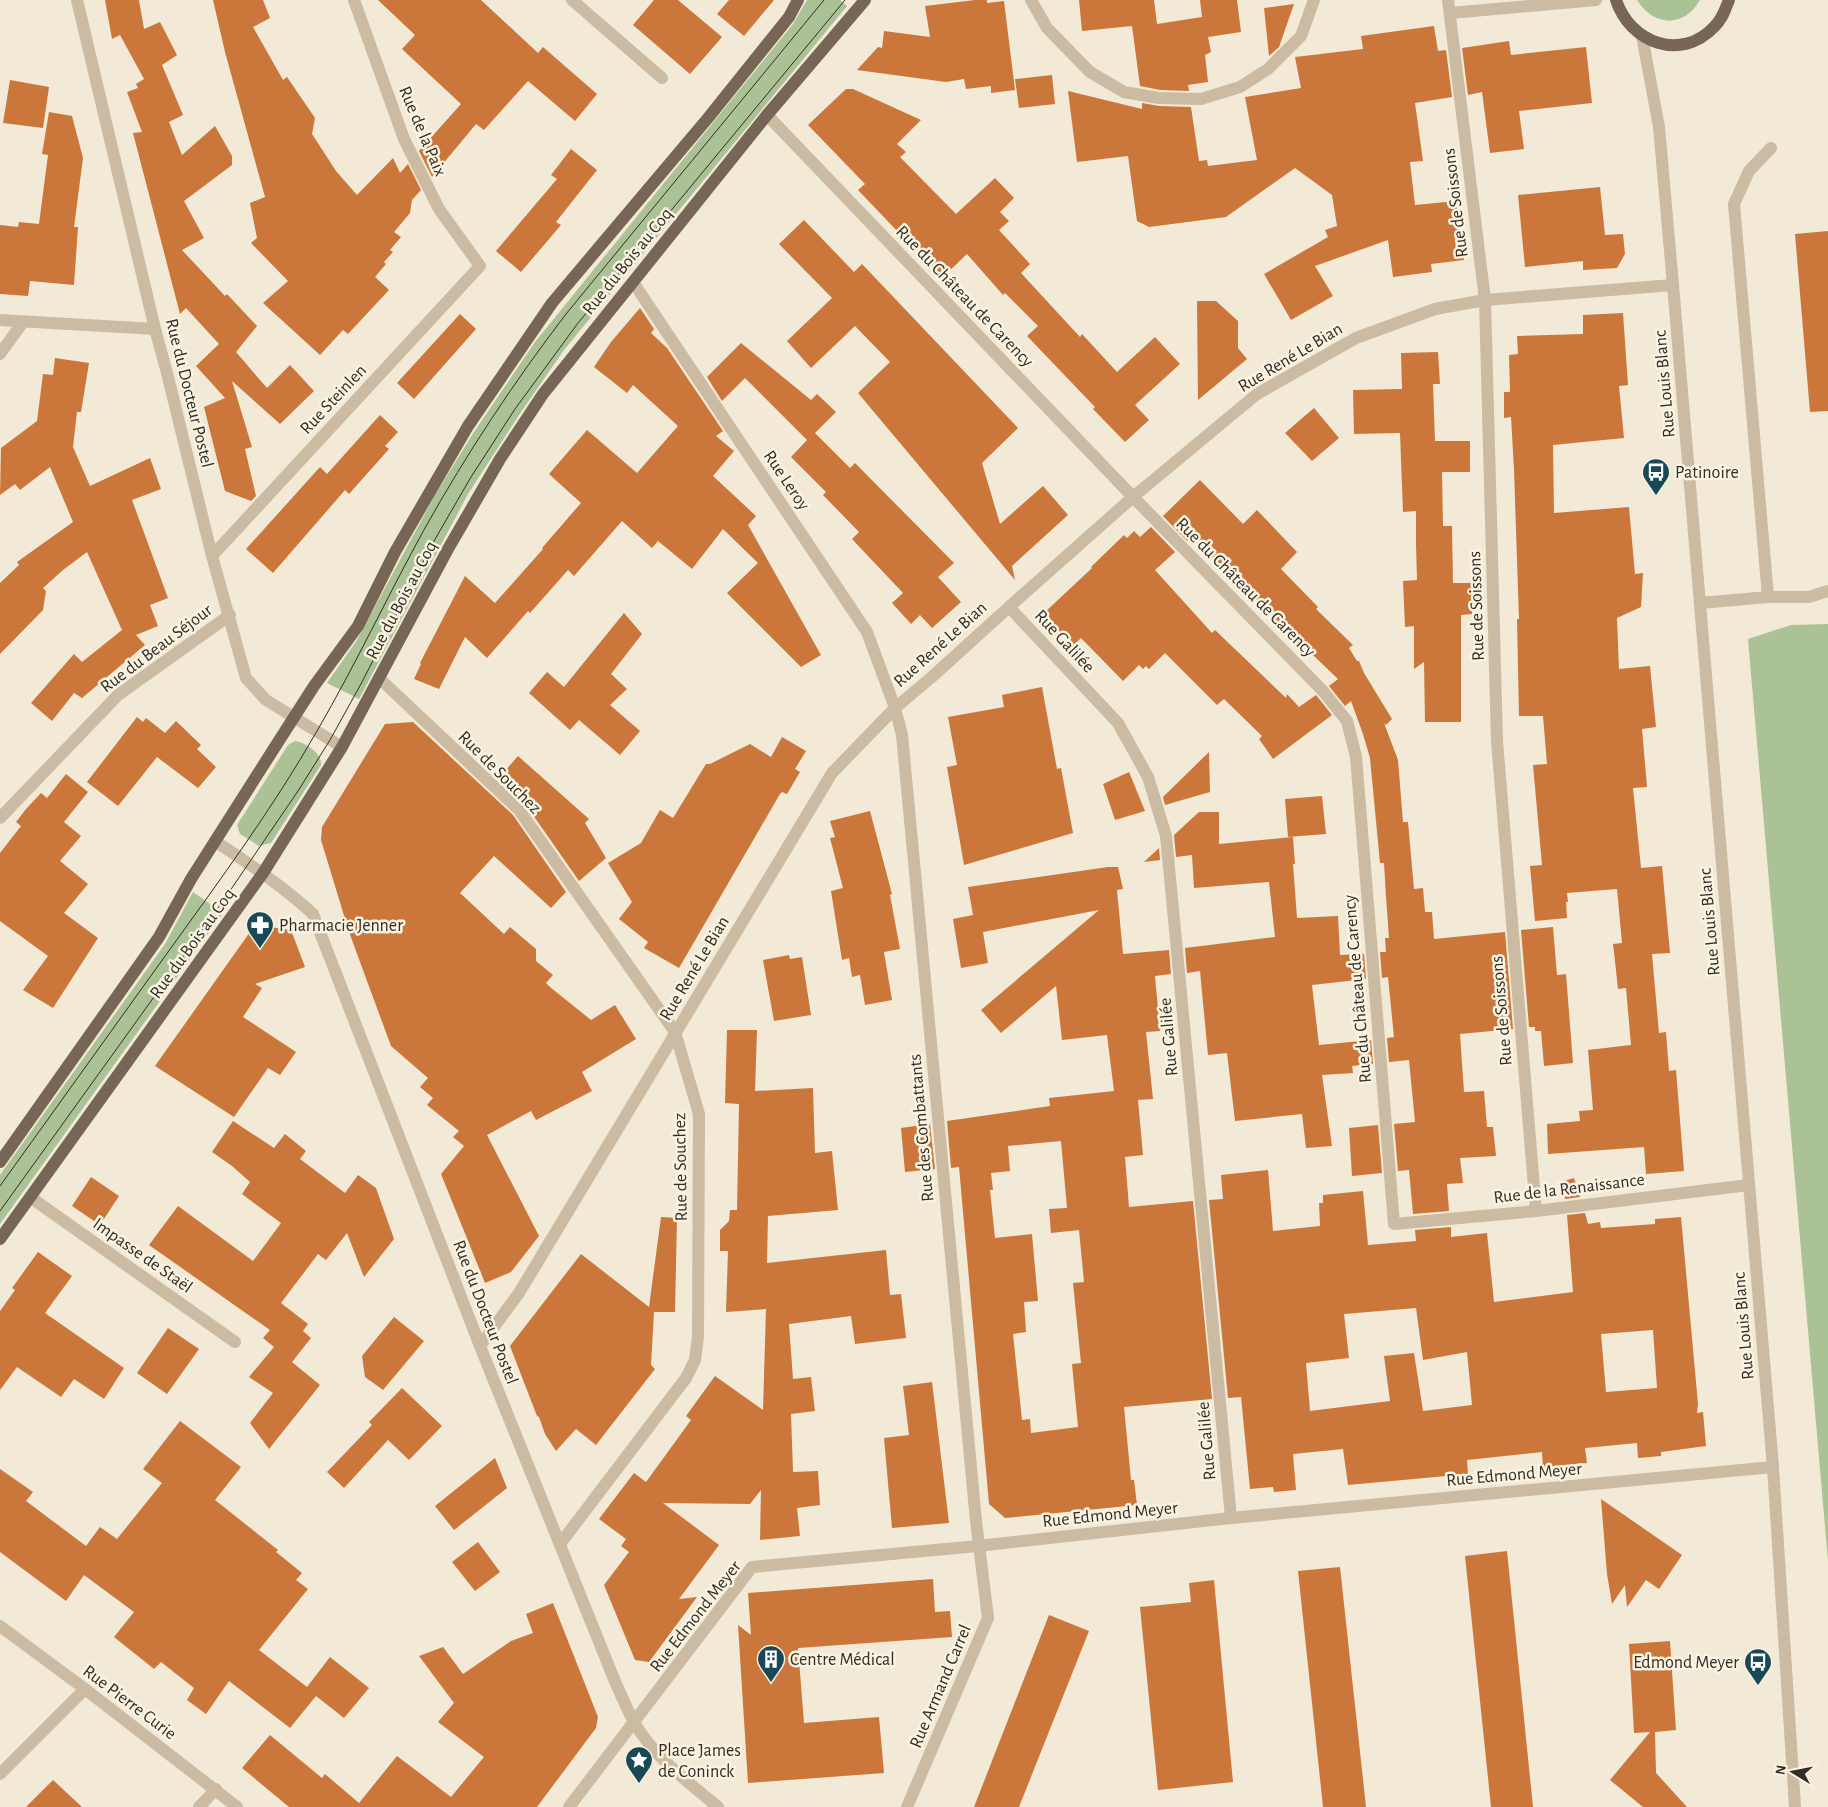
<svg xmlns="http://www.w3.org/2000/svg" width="1828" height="1807" font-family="'Alegreya Sans',sans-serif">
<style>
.green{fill:#abc196}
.building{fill:#cb773b;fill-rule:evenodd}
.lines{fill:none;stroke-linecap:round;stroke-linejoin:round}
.minor{stroke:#cabba2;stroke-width:12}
.major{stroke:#765;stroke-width:12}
.tram{stroke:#342c25;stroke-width:1}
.labels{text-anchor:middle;stroke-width:5;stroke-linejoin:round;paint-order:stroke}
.street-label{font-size:18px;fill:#342c25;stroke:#f9f3e2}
.poi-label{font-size:18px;fill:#342c25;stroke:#f9f3e2;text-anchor:start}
</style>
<rect width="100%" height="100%" fill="#f2e9d6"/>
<g class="green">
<path d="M807,0H840L847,6L564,350L519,415L468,494L359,699L327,683L357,640L435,495L474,432L535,342L793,24Z"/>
<path d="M1637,0H1700C1684,28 1654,27 1637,0Z"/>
<path d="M1828,624V1561L1748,639L1791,625Z"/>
<path d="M295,741C306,743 322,753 321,765L271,843L259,846L240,834L237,825L288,745Z"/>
<path d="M193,892L223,913L0,1224V1175L165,944Z"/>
</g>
<g class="building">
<path d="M105,0H139L144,29L160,22L177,55L162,65L183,115L169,122L182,155L215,126L232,156V165L184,201L204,238L182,250L225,296L227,294L257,326L236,352L267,388L290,365L314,391L280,424L232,381L252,447L245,449L256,496L251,501L225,491L204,407L225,398L196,366L219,344L186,308L180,314L133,133L142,132L127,92L138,88L136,84L144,79L120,35L112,39Z"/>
<path d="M213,0H263L270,18L253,27L283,80L287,77L315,118L312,134L336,171L357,195L393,158L400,173L408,164L421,190L412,200L410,213L394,232L401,237L390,250L393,252L384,262L386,264L375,277L389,290L348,334L343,330L320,355L263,303L288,281L251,243L257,238L250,203L265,197L225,52Z"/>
<path d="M378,0H481L538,53L543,47L597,94L575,121L528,81L484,130L476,124L432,177L419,151L461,104L402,49L415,35Z"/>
<path d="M654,0H678L722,37L690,74L633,25Z"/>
<path d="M729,0H774L744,36L717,14Z"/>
<path d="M975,0H987V3L1004,1L1015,90L991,93V86L966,89L964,79L946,82L857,70L878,47L882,48L884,31L930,37L925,6Z"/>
<path d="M1079,0H1154L1157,24L1202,17L1200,0H1237L1241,32L1208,37L1211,52L1205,55L1208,82L1188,85L1189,91L1160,90L1140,86L1132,26L1082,31Z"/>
<path d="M1294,4L1279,47L1269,56L1264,8Z"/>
<path d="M1434,26L1438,51L1446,50L1452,97L1415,103L1423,161L1410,162L1415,205L1456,201L1464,260L1431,264L1432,272L1393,277L1388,240L1315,266L1333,296L1291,320L1264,274L1328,237L1325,230L1337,226L1332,195L1295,168L1226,217L1149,227L1137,221L1128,156L1077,162L1068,91L1142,109V103L1159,106L1191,107L1199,161L1207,160L1208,166L1257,160L1245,97L1301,88L1295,57L1363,49L1361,36Z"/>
<path d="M1509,41L1511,55L1586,47L1592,103L1519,111L1524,149L1490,153L1482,92L1468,95L1462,48Z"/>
<path d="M1052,75L1055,104L1019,108L1015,79Z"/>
<path d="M10,80L49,87L43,128L3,123Z"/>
<path d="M846,89H853L921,120L897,144L906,152L900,157L956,214L995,178L1014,198L1000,212L1009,221L999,230L1030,264L1021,273L1080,337L1082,334L1117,372L1155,337L1180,364L1135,405L1149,420L1125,442L1093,409L1095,407L1027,336L1038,326L1005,293L1003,295L967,254L942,278L858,190L865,184L808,125Z"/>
<path d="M49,112L72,116L83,158L74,227H78L74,285L30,281L28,296L0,294V225L18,227L19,222L39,224L48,155L42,154Z"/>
<path d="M571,149L597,170L556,222L561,225L521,272L496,251L557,179L551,175Z"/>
<path d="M1600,187L1605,235L1623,234L1625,254L1617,268L1583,270V261L1525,267L1518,195Z"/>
<path d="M804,220L854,272L862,264L1018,428L982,463L1000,524L1043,486L1068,515L1012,566L1015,580L858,393L890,362L855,326L811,368L787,341L832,298L779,244Z"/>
<path d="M1828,231V411L1810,412L1795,234Z"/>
<path d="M1197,301H1216L1238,321V348L1247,359L1198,400Z"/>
<path d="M640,308L654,329L651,333L667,348L723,431L716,436L734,451L713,476L756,516L748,525L821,655L801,667L727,593L758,563L723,529L692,569L658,541L652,548L622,521L574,576L568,570L530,613L528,611L487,658L465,637L439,689L414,679L421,664L420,663L465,576L495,603L543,549L542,548L581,503L549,474L587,430L637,473L678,426L633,385L627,393L594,367L611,342Z"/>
<path d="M1623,313L1628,385L1619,386L1624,438L1553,445L1554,513L1629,507L1635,574L1643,573L1641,607L1617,618L1619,669L1650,666L1656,727L1642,729L1647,787L1633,788L1641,868L1662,866L1670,953L1652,954L1659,1033L1666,1032L1669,1071L1676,1070L1684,1171L1646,1174L1644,1147L1548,1154L1547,1124L1580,1121L1579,1111L1593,1110L1588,1050L1631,1045L1626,988L1618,989L1615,961L1613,944L1622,943L1617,889L1567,893L1568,902H1566L1567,918L1535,921L1530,866L1542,865L1533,765L1547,764L1543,716H1519L1517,619H1519L1514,470L1511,417L1504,418V392H1510L1509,355L1518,354L1517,336L1583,334V315Z"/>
<path d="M460,314L476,329L414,399L397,383Z"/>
<path d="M741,343L811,400L817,394L836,412L815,433L850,468L855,463L954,563L938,577L961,602L932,628L920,615L911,624L892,603L903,593L852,539L859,532L823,495L826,492L791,457L807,440L745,378L722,401L707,377Z"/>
<path d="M1438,352L1440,384H1433L1435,441H1470V472H1442L1443,526H1452L1453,583H1472V614L1461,615V722H1425L1424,662L1414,669V626L1405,627L1403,581L1417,580L1416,545V511L1403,512L1400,433L1354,434L1353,390L1402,389L1401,353Z"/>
<path d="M55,358L89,363L81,412H77L73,447L90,486L150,458L161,489L132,500L168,598L150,605L158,626L136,635L145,645L82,698L74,693L52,721L31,703L74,654L82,662L122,630L87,552L63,570L43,588L46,591L43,610L0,654V583L19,565L17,562L73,522L50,467L20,490L15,484L0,495L1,448L37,421L43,374L53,375Z"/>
<path d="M1314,408L1339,438L1312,461L1285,433Z"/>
<path d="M380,415L398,432L385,446L389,449L349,494L345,490L273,573L246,549L320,467L327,474Z"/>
<path d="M1200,480L1243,524L1257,510L1297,552L1281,569L1318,607L1316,609L1353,645L1349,648L1357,661H1359L1364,673L1392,719L1386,725L1384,723L1398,760L1403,822H1408L1414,889L1423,888L1425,912H1432L1434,939L1505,932L1513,1029L1460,1034L1464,1092L1484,1091L1487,1127H1493L1496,1156L1460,1158L1463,1183L1447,1184L1449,1211L1413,1214L1409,1170L1398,1171L1394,1124L1415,1122L1409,1060L1389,1062L1387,1038L1394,1037L1388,977L1382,978L1380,952H1386L1385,938H1389L1386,897L1384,863H1380L1370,758L1363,734L1351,701L1345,706L1329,686L1338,679L1263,607L1262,608L1192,536L1187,541L1163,516Z"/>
<path d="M1151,527L1175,552L1155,570L1212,633L1215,630L1286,698L1287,694L1299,707L1316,695L1332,715L1273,759L1259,739L1262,736L1224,699L1217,705L1165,653L1149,669L1146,666L1143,669L1139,665L1123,681L1081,638L1073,646L1043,614L1092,568L1091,567L1124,535L1127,538L1134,531L1140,537Z"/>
<path d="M624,613L642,634L611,674L627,689L610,705L640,731L620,755L579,720L570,730L529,693L547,672L564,687Z"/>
<path d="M1042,687L1057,769L1061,768L1073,833L964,865L947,767L957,765L948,717L1004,707L1002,695Z"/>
<path d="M137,717L143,722L146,718L165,733L176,721L201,745L197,749L216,767L198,788L157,757L118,806L87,782Z"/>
<path d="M413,722L513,815L566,892L551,908L494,856L460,893L504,934L510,927L536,949V961L553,975L546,983L550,987L591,1020L615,1005L636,1039L582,1072L592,1091L536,1120L531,1111L487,1135L539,1236L511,1272L485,1283L441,1174L464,1146L453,1137L459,1131L427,1105L433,1098L420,1087L428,1078L391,1046L349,932L321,840L322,827L385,724Z"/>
<path d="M782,737L806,751L795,769L800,772L787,794L782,792L780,794L679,968L644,948L648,942L619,919L632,902L608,863L641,843L660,810L673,818L706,764H710L750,744L771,757Z"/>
<path d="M1209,752L1210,792L1165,805L1163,797Z"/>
<path d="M518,756L589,819L585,823L606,858L579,881L526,805L498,779Z"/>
<path d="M1129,772L1145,811L1115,820L1103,784Z"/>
<path d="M66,774L88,792L64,822L81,836L60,861L88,884L64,913L98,938L53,1008L23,990L48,956L0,921V853L21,826L16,822L26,809L41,793L47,798Z"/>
<path d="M1322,796L1326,834L1288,837L1285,799Z"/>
<path d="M870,811L892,894L890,895L900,949L884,952L892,1000L865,1005L860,975L852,977L849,958L842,960L831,891L843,888L830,838L835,837L830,821Z"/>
<path d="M1199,812H1219V844L1293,837L1295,864H1293L1297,918L1338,916L1340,955L1364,954L1366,979L1312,985L1319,1045L1371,1040L1373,1064L1352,1066L1353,1073L1322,1075L1332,1146L1306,1148L1302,1114L1235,1121L1227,1053L1208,1055L1200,971L1187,973L1185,948L1275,937L1269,882L1194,888L1192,855L1176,857L1174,835Z"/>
<path d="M1159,848L1160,860L1144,862Z"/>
<path d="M1108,867H1118L1123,889L1117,890L1123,954L1169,950L1171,974L1155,976L1160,1031L1146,1032L1153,1099L1138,1100L1143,1155L1125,1157L1129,1207L1193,1201L1212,1399L1124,1407L1131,1480H1134L1137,1505L1005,1518L989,1504L959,1167L951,1168L947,1121L1050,1106L1049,1098L1114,1091L1107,1035L1062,1040L1056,986L1001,1033L981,1010L1099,910L983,932L988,963L961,968L953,919L973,915L968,887ZM1061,1141L1067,1208L1049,1209L1051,1233L1079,1230L1084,1282L1073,1283L1081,1363L1072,1364L1078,1427L1031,1433L1030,1419L1022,1420L1013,1334L1026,1332L1024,1302L1038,1301L1032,1234L995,1238L990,1190H993L991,1173L1010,1171L1008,1146Z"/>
<path d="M255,925L291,930L305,967L255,984L262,988L243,1017L296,1052L280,1075L268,1068L234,1117L155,1066Z"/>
<path d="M1553,927L1557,975L1566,974L1573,1063L1544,1066L1541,1031H1535V1027H1529L1521,930Z"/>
<path d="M789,955L790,959L802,957L811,1015L774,1021L763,960Z"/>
<path d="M727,1030H757L755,1091L813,1088L815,1153L832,1151L838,1210L768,1216L767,1263L886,1250L890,1295L901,1294L906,1338L855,1344L851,1316L789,1324L793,1379L811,1377L815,1411L791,1414L793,1472L818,1471L820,1505L797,1508L800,1536L760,1540L761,1490L750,1504L663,1503L719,1545L679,1599L697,1597L649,1662L635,1660L604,1585L629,1552L621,1546L626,1539L599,1519L634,1473L646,1482L691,1420L686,1416L715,1376L763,1410L766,1309L726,1312L728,1251H720V1230L729,1221L730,1210H737L739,1104L725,1103Z"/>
<path d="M233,1121L274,1148L285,1134L306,1151L300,1159L345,1193L358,1175L376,1188L394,1239L364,1277L347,1233L326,1260L318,1254L281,1303L308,1324L303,1331L311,1338L292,1362L320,1385L269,1449L250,1423L273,1393L249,1377L274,1347L263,1338L270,1330L149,1245L178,1206L253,1261L281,1223L242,1194L250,1182L232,1166L212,1152Z"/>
<path d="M930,1124L935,1169L905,1172L901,1128Z"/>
<path d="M1378,1125L1382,1173L1352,1176L1349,1128Z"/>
<path d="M1268,1170L1273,1231L1320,1226L1319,1203H1323V1195L1363,1191L1368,1245L1416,1241L1415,1230L1451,1227V1237L1487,1233L1494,1302L1573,1292L1567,1215L1585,1213L1588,1224L1600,1222L1601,1228L1655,1224V1219L1681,1217L1698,1404L1697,1413L1703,1412L1706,1446L1661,1452V1456L1638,1458L1637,1443L1585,1448L1587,1463L1543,1467L1542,1452L1467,1460L1468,1474L1348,1485L1343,1449L1293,1454L1296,1490L1274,1492L1273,1487L1250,1489L1241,1397L1228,1398L1209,1200L1223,1199L1221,1175ZM1416,1308L1423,1360L1467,1352L1472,1405L1423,1411L1414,1353L1384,1356L1390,1401L1310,1411L1306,1363L1349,1358L1344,1314ZM1653,1330L1657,1388L1606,1392L1601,1334Z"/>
<path d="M91,1177L119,1196L100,1225L72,1206Z"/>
<path d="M1574,1178L1580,1197L1565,1199L1564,1181Z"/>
<path d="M661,1217L677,1218L675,1312H654L651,1365L655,1369L596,1445L576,1429L556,1451L545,1434L539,1417L537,1416L510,1346L581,1254L649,1307Z"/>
<path d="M38,1252L72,1276L45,1313L124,1368L104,1399L74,1379L61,1397L17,1367L0,1390V1311L15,1290L12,1288Z"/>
<path d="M394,1317L424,1341L383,1390L365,1377L362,1356Z"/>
<path d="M168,1328L199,1349L167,1394L137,1373Z"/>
<path d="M932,1382L949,1523L892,1528L884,1438L909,1435L903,1386Z"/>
<path d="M402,1388L442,1426L409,1460L388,1440L344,1488L327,1472L372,1425L369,1422Z"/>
<path d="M180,1421L241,1467L215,1500L278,1550L276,1552L302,1573L296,1580L308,1589L259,1650L307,1687L330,1657L369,1688L344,1718L316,1696L290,1728L229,1681L206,1714L187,1700L194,1688L161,1662L154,1669L114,1637L134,1612L84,1575L66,1601L0,1552V1469L33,1492L26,1501L86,1546L100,1527L117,1539L162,1483L143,1469Z"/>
<path d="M495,1458L507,1488L454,1530L435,1506Z"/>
<path d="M1601,1499L1682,1555L1659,1589L1646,1580L1627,1607L1625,1585L1612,1604L1607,1574Z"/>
<path d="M478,1542L500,1572L475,1591L452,1562Z"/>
<path d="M1507,1551L1533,1807H1491L1465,1556Z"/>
<path d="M1340,1567L1366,1807H1323L1298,1571Z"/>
<path d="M933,1579L935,1612L950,1611L952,1637L798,1648L804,1723L879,1717L884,1773L748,1783L738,1625L751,1635L748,1593Z"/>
<path d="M1214,1580L1233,1782L1158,1790L1140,1607L1191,1602L1189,1583Z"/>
<path d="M553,1603L598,1717L596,1728L537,1807H289L242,1768L270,1735L322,1778L325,1774L359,1803L397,1756L451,1797L484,1757L438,1722L454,1703L419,1656L443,1647L463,1674L511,1641L533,1633L526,1614Z"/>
<path d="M1049,1615L1089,1631L1019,1807H974Z"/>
<path d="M1670,1641L1676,1730L1655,1732L1656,1773L1687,1807H1643L1610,1780L1650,1732L1634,1733L1629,1644Z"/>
<path d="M53,1780L82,1807H26Z"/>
</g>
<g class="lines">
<g class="minor">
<path d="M77,0L155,329L167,373L212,556L246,678L266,700L342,747"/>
<path d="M572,0L662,78"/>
<path d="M1031,0L1047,28L1090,72L1124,92L1159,98L1201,99L1240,87L1268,69L1301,36L1314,0"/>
<path d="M1448,0L1485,300L1497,741L1536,1211"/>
<path d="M1450,13L1596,0"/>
<path d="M1642,36L1659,127L1673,285L1773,1467L1795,1807"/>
<path d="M767,115L1133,497L1323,691L1347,721L1356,757L1394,1224L1536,1211L1749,1185"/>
<path d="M633,282L867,632L895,708L902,735L976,1521L988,1618L907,1807"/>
<path d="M0,320L155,329"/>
<path d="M0,354L23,322"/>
<path d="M212,556L480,266L439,209L404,139L354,0"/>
<path d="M1768,597L1734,204L1749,171L1771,148"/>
<path d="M1700,603L1768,597H1809L1828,591"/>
<path d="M1009,607L1118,723L1148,777L1166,836L1231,1518"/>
<path d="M379,678L519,810L675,1032L699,1114L698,1337L695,1360L686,1378L560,1544"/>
<path d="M0,818L118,695L230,615"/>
<path d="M215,841C249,864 283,886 313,914L480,1346L616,1684C622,1696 627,1710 634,1722C653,1756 688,1782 718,1807"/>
<path d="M30,1197L235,1342"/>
<path d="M480,1346L519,1293L832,773L895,708L933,676L1009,607L1133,497L1257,394L1356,338L1435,309L1485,300L1673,285"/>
<path d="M0,1626L85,1689L237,1807"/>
<path d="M0,1774L85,1689"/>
<path d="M199,1807L216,1789"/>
<path d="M569,1807L752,1567L978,1546L1231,1518L1773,1467"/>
</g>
<g class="major">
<path d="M1616,0C1630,43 1681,62 1714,27C1722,20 1725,10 1729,0"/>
<path d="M0,1162L159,937L191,879L273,750L314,686L358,626L395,552L468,426L552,303L708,118L789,17L798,0"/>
<path d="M0,1239L263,873L342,747L448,549L500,459L543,394L767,115L865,0"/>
</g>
<g class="tram">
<path d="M0,1186C56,1108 112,1030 168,952C220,880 273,808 317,731C356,664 388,595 425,528C467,453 514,382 566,314L824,0"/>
<path d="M0,1211L223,901L298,791L330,740L362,682L434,541L471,477L515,409L578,323L845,0"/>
</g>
</g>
<defs>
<g id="bus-pin" transform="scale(1.4375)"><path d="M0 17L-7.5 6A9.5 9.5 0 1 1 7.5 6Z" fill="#194857" stroke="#f9f3e2"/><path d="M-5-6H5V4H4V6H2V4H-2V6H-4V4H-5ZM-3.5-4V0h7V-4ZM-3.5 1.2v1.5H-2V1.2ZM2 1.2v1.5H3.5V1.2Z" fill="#fff"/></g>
<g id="pharmacy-pin" transform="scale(1.4375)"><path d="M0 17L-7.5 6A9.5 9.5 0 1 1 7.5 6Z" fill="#194857" stroke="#f9f3e2"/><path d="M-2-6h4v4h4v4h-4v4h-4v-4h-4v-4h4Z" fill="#fff"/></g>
<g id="building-pin" transform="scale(1.4375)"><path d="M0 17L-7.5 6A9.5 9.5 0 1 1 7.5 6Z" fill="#194857" stroke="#f9f3e2"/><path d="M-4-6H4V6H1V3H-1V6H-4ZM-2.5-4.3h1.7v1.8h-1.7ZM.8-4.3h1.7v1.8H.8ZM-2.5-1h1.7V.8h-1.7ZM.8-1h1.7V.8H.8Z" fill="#fff"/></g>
<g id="sight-pin" transform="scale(1.4375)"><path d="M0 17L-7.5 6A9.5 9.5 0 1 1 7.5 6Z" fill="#194857" stroke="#f9f3e2"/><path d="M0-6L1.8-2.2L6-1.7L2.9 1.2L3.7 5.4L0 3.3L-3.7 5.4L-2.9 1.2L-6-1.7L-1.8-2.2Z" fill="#fff"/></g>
</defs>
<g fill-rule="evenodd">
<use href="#bus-pin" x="1656" y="472"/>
<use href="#pharmacy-pin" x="260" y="925"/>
<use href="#building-pin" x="771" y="1659"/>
<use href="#bus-pin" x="1758" y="1662"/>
<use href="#sight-pin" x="639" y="1760"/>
</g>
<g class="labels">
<g class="street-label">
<text transform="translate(423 131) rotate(67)" y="6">Rue de la Paix</text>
<text transform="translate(1455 203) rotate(-97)" y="6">Rue de Soissons</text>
<text transform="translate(627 261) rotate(-51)" y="6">Rue du Bois au Coq</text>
<text transform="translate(965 296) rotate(46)" y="6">Rue du Château de Carency</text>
<text transform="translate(1290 357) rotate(-31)" y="6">Rue René Le Bian</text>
<text transform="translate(1664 384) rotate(-95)" y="6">Rue Louis Blanc</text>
<text transform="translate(190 393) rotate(76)" y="6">Rue du Docteur Postel</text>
<text transform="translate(333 399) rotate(-47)" y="6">Rue Steinlen</text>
<text transform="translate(787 480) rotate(56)" y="6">Rue Leroy</text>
<text transform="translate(1246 587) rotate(45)" y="6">Rue du Château de Carency</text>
<text transform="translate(401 600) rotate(-62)" y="6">Rue du Bois au Coq</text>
<text transform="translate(1476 606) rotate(-92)" y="6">Rue de Soissons</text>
<text transform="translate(1065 641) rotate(47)" y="6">Rue Galilée</text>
<text transform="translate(940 644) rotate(-42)" y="6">Rue René Le Bian</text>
<text transform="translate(156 648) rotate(-37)" y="6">Rue du Beau Séjour</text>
<text transform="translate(500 772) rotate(45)" y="6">Rue de Souchez</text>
<text transform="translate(1709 922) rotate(-95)" y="6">Rue Louis Blanc</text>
<text transform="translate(192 943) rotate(-54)" y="6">Rue du Bois au Coq</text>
<text transform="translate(694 968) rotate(-59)" y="6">Rue René Le Bian</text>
<text transform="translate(1357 989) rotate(-95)" y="6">Rue du Château de Carency</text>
<text transform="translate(1501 1011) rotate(-95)" y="6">Rue de Soissons</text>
<text transform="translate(1168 1037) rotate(-95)" y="6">Rue Galilée</text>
<text transform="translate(921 1128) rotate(-95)" y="6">Rue des Combattants</text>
<text transform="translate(680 1167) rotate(-91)" y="6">Rue de Souchez</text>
<text transform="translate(1569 1188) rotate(-7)" y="6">Rue de la Renaissance</text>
<text transform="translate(143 1255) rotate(35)" y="6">Impasse de Staël</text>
<text transform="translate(486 1312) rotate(69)" y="6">Rue du Docteur Postel</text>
<text transform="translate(1743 1326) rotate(-95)" y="6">Rue Louis Blanc</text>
<text transform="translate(1206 1441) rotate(-95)" y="6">Rue Galilée</text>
<text transform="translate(1514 1474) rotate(-5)" y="6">Rue Edmond Meyer</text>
<text transform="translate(1110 1514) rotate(-6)" y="6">Rue Edmond Meyer</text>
<text transform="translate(695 1616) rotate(-52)" y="6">Rue Edmond Meyer</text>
<text transform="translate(940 1686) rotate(-67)" y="6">Rue Armand Carrel</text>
<text transform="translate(130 1702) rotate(37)" y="6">Rue Pierre Curie</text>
</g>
<g class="poi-label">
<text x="1675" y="478">Patinoire</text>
<text x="279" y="931">Pharmacie Jenner</text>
<text x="790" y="1665">Centre Médical</text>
<text x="1739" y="1668" text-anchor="end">Edmond Meyer</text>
<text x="658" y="1756">Place James<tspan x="658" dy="21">de Coninck</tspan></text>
</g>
</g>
<g transform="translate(1793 1772) rotate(280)" stroke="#f9f3e2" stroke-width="4" paint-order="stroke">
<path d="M0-4L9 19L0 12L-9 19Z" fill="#342c25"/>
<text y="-8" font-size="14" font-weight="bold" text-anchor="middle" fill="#342c25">N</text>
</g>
</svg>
